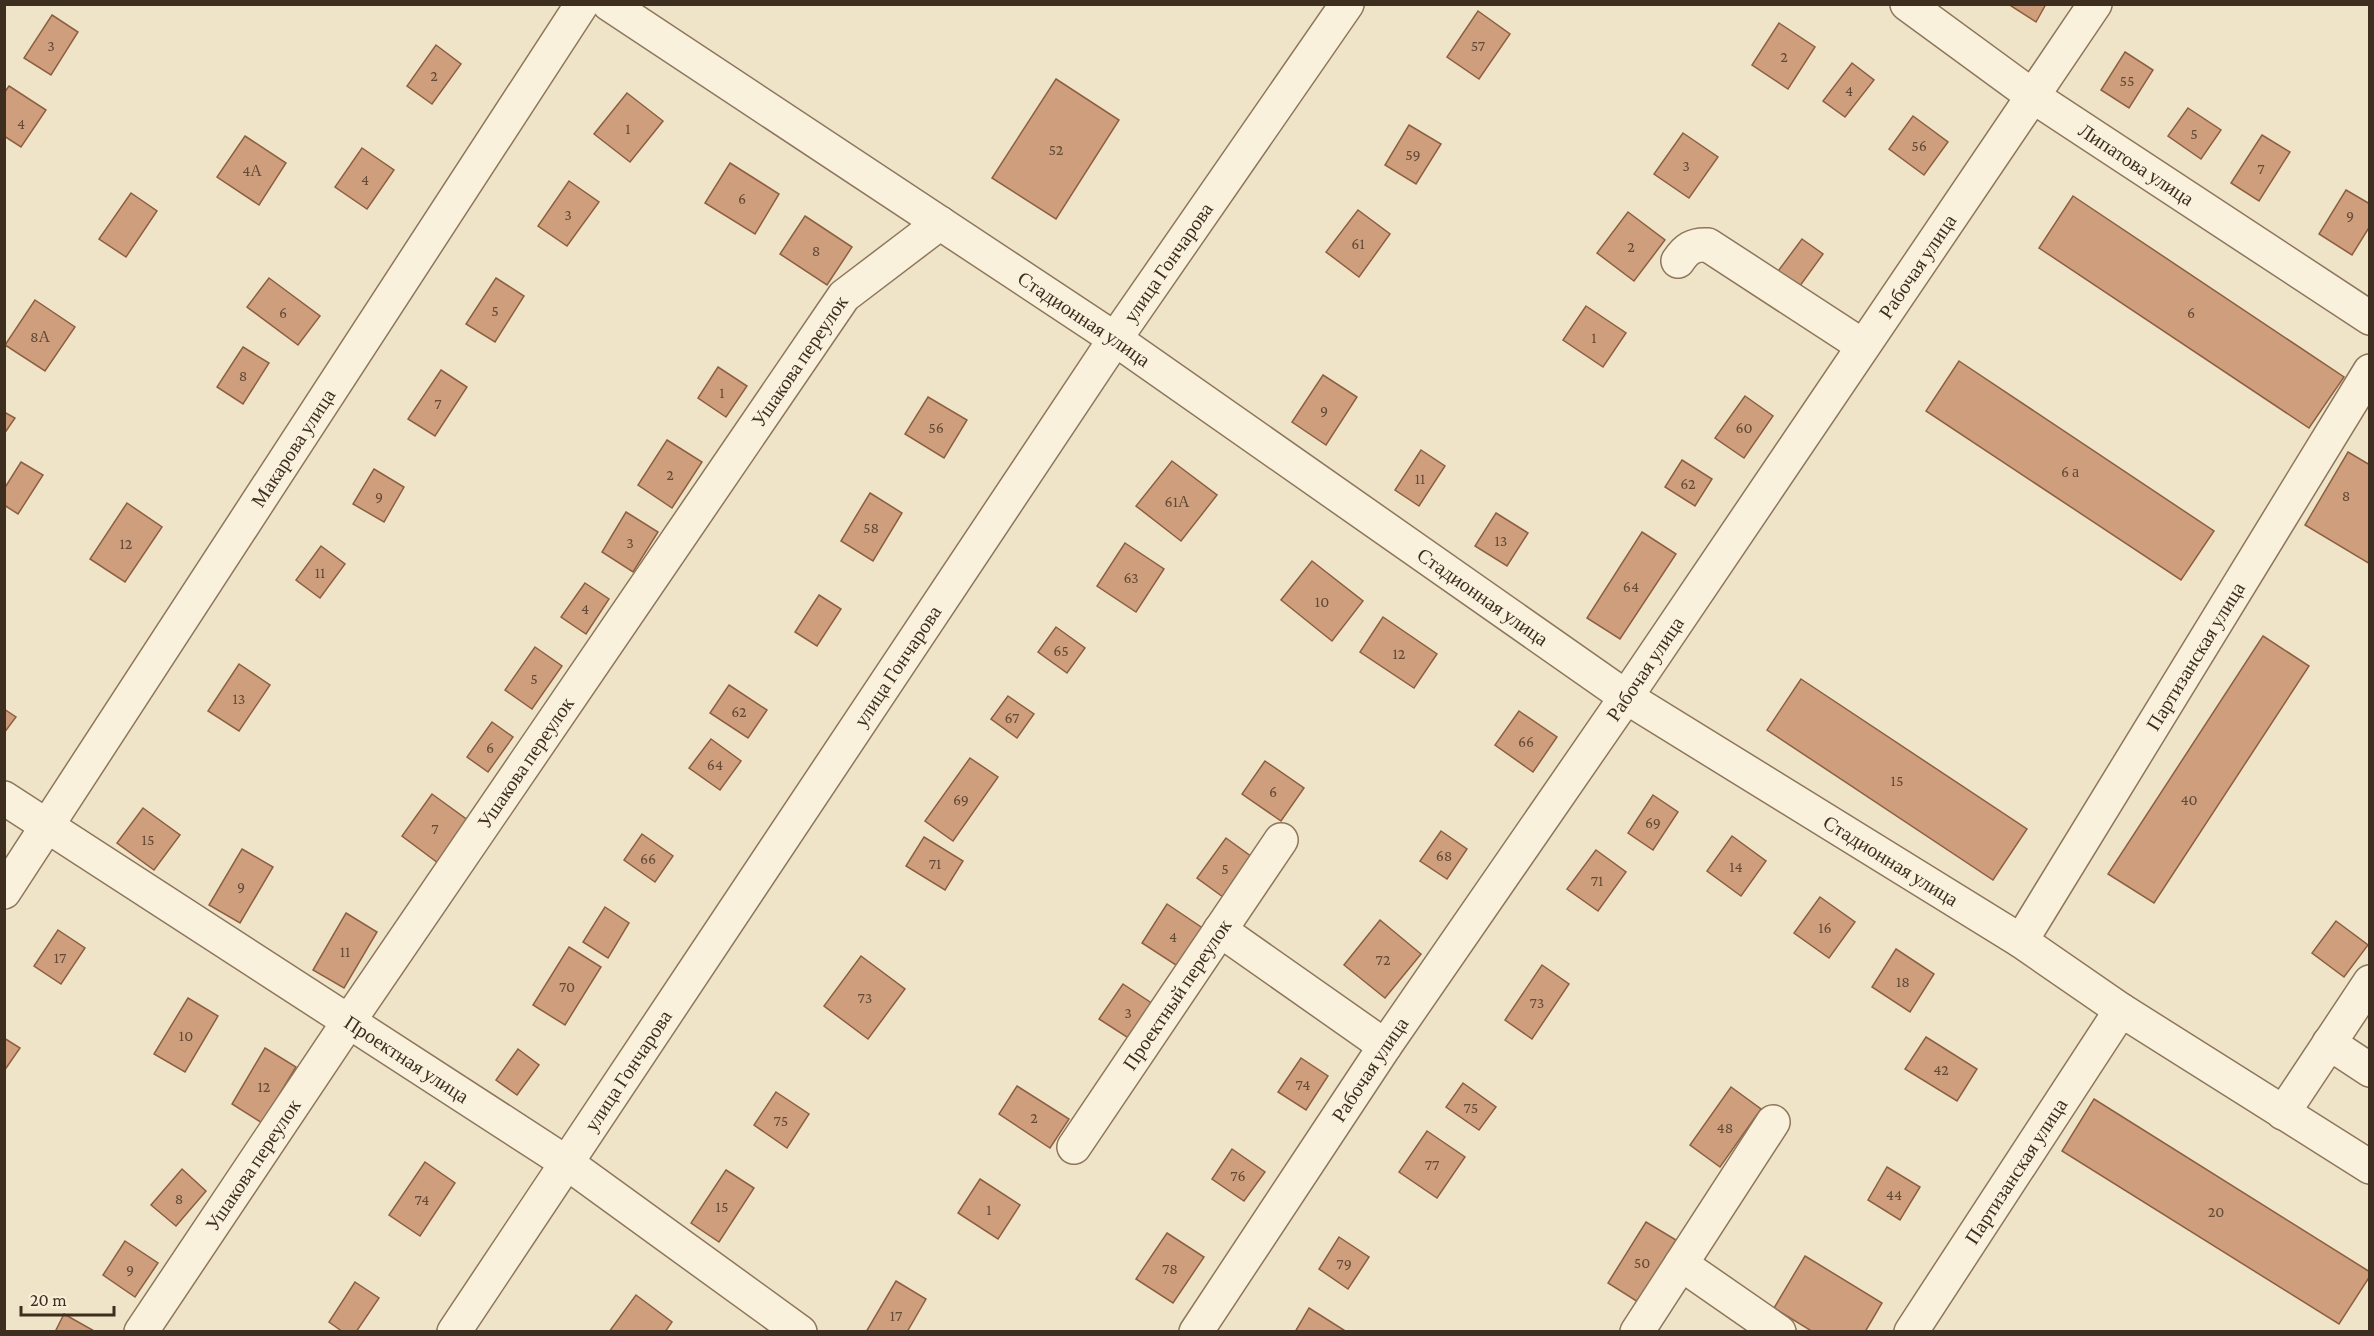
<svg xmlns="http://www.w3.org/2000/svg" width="2374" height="1336" font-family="'Crimson Pro',serif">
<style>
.building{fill:#cf9f7d;stroke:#8d5f41;stroke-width:1.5}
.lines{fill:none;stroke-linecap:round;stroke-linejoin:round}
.minor-casing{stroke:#8d765c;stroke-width:36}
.minor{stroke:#faf1dc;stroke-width:33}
.labels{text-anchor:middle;stroke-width:5;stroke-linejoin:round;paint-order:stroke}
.number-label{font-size:16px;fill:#624a37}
.street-label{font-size:20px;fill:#3d2e20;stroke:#f7eed8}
</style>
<rect width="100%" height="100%" fill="#f0e4c8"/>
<g class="building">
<path d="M2008,4H2046L2036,22Z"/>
<path d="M1478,11L1510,34L1479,79L1447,57Z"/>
<path d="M52,15L78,32L51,75L24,58Z"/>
<path d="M1779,23L1815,47L1788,89L1752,65Z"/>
<path d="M436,45L461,64L432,104L407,86Z"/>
<path d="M2125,52L2153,70L2129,108L2101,90Z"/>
<path d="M1852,63L1874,80L1845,117L1823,101Z"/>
<path d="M1056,79L1119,120L1056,219L992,178Z"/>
<path d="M9,86L46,110L21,147L4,136V93Z"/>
<path d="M627,93L663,121L630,162L594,134Z"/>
<path d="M2188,108L2221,130L2201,159L2168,136Z"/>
<path d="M1913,116L1948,142L1924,175L1889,149Z"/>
<path d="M1409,125L1441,144L1416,184L1385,165Z"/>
<path d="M1683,133L1718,157L1689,198L1654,174Z"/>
<path d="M2262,135L2290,152L2259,201L2231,183Z"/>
<path d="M245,136L286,163L259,205L217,177Z"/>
<path d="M362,148L394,170L367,209L335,187Z"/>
<path d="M730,163L779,194L755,234L705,203Z"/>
<path d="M569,181L599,202L567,246L538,226Z"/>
<path d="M2346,190L2370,204V226L2352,255L2319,234Z"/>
<path d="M131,193L157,211L126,257L99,239Z"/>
<path d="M2073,196L2344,377L2309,428L2039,248Z"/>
<path d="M1358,210L1390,234L1359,277L1326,252Z"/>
<path d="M1628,212L1665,240L1634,281L1597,253Z"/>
<path d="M805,216L852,247L827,285L780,254Z"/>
<path d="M1802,239L1823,254L1797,290L1776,274Z"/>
<path d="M269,278L320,316L298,345L247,307Z"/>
<path d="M496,278L524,296L495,342L466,324Z"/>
<path d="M35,300L75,327L45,371L5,345Z"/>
<path d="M1586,306L1626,333L1603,367L1563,340Z"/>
<path d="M243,347L269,363L243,404L217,387Z"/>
<path d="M1959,361L2214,531L2181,580L1926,411Z"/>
<path d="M718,367L747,386L726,417L698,398Z"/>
<path d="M441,370L467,387L435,436L408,419Z"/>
<path d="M1323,375L1357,397L1326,445L1292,422Z"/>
<path d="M1745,396L1773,416L1744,458L1715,438Z"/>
<path d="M928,397L967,420L944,458L905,434Z"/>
<path d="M4,412L15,418L4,434Z"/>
<path d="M667,440L702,462L672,508L638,485Z"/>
<path d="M1421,450L1445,466L1419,506L1395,490Z"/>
<path d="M2348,452L2370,465V564L2305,525Z"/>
<path d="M1682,460L1712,479L1695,506L1665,487Z"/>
<path d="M1172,461L1217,495L1181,541L1136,506Z"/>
<path d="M21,462L43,475L18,514L4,505V489Z"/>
<path d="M374,469L404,487L384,522L353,504Z"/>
<path d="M870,493L902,513L873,561L841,541Z"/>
<path d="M127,503L162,527L125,582L90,559Z"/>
<path d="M626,512L658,532L633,572L602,552Z"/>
<path d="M1496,513L1528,533L1507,566L1475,546Z"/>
<path d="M1642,532L1676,554L1620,639L1587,618Z"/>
<path d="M1125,543L1164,569L1136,612L1097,586Z"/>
<path d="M321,546L345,564L320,598L296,580Z"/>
<path d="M1312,561L1363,601L1332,641L1281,600Z"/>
<path d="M585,583L609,599L586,634L561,617Z"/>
<path d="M819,595L841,609L817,646L795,632Z"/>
<path d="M1383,617L1437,654L1414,688L1360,652Z"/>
<path d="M1056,627L1085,648L1067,673L1038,652Z"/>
<path d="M2263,636L2309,666L2154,903L2108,874Z"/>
<path d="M535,647L562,666L532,709L505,690Z"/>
<path d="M239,664L270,685L239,731L208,711Z"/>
<path d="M1801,679L2027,829L1993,880L1767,730Z"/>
<path d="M729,685L767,710L748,738L710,713Z"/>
<path d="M1008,696L1034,714L1017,738L991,719Z"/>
<path d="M4,709L16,717L4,733Z"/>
<path d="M1519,711L1557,737L1533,772L1495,745Z"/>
<path d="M492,722L513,737L488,772L467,757Z"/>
<path d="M711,739L741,761L720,790L689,768Z"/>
<path d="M970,758L998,777L953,841L925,821Z"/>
<path d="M1265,761L1304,788L1281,821L1242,794Z"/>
<path d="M432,794L469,821L438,863L402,836Z"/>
<path d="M1653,795L1678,812L1653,850L1628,833Z"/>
<path d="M143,808L180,835L154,870L117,843Z"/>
<path d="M1441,831L1467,849L1447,879L1420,861Z"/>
<path d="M642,834L673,856L655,882L624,860Z"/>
<path d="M1732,836L1766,861L1741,896L1707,871Z"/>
<path d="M924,837L963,861L945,890L906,866Z"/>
<path d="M1226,838L1252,857L1223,897L1197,878Z"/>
<path d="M242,849L273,867L240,923L209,905Z"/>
<path d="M1596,850L1626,872L1598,911L1567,889Z"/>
<path d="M1820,897L1855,922L1829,958L1794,933Z"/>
<path d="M1167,904L1204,929L1179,967L1142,943Z"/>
<path d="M605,907L629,923L608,958L583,942Z"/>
<path d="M346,913L377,932L344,988L313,970Z"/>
<path d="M1380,920L1421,954L1385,998L1344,965Z"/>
<path d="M2336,921L2368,945L2344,977L2312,953Z"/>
<path d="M58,930L85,948L61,984L34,966Z"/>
<path d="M569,947L601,967L565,1025L533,1005Z"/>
<path d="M1896,949L1934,974L1910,1012L1872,987Z"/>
<path d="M861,956L905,989L868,1039L824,1006Z"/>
<path d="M1542,965L1569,984L1532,1039L1505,1020Z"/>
<path d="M1123,984L1156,1006L1133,1041L1099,1019Z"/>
<path d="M188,998L218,1016L185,1072L154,1054Z"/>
<path d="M1926,1037L1977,1069L1957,1101L1905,1069Z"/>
<path d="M4,1038L20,1048L4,1071Z"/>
<path d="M265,1048L296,1067L262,1123L232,1104Z"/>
<path d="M518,1049L539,1065L517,1095L496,1080Z"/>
<path d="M1301,1058L1328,1076L1306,1110L1278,1092Z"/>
<path d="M1463,1083L1496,1107L1479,1130L1446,1107Z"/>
<path d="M1017,1086L1069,1119L1050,1148L999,1114Z"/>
<path d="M1731,1087L1761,1109L1720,1167L1690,1145Z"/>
<path d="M776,1092L809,1114L787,1148L754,1125Z"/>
<path d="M2094,1099L2370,1272V1276L2339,1324L2062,1151Z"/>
<path d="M1427,1131L1465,1157L1437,1198L1399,1172Z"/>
<path d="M1232,1149L1265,1172L1244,1201L1212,1179Z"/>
<path d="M425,1162L455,1183L420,1236L389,1215Z"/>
<path d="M1887,1167L1920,1187L1900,1220L1868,1200Z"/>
<path d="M182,1169L206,1191L176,1226L151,1205Z"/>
<path d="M726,1170L754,1188L719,1242L691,1223Z"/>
<path d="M980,1179L1020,1205L998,1239L958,1213Z"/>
<path d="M1646,1222L1676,1240L1638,1302L1608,1283Z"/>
<path d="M1167,1233L1204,1257L1173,1303L1136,1279Z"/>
<path d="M1339,1237L1369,1257L1348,1289L1319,1269Z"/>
<path d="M125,1241L158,1263L135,1297L103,1275Z"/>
<path d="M1805,1256L1882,1303L1865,1332H1813L1774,1308Z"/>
<path d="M896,1281L926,1299L907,1332H866Z"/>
<path d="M355,1282L379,1298L356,1332H343L329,1322Z"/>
<path d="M636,1295L672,1322L665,1332H609Z"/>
<path d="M1309,1308L1347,1332H1295Z"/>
<path d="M64,1314L96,1332H55Z"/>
</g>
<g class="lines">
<g class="minor-casing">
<g id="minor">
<path id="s1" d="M609,4L1115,339L1626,697L2021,941L2121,1010L2370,1167"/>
<path id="s2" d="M1907,4L2034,97L2370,318"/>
<path d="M1678,261C1686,249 1693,244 1708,245L1863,346"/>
<path id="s3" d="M4,798L567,1163L800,1332"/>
<path id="s4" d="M4,892L582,4"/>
<path d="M1220,930L1385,1046"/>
<path id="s5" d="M2021,941L2370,371"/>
<path d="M2329,1043L2370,1070"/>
<path d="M2283,1113L2370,982"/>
<path id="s6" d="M1074,1147L1281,840"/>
<path d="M1681,1264L1779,1332"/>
<path id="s7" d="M141,1332L349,1021L844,296L940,223"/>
<path id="s8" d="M454,1332L1115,339L1347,4"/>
<path id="s9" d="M1196,1332L1385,1046L1626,697L2095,4"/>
<path d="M1637,1332L1773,1122"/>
<path id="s10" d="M1911,1332L2121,1010"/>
</g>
</g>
<use href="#minor" class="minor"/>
</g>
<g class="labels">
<g class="number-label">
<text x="51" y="51">3</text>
<text x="1478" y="51">57</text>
<text x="1784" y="62">2</text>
<text x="434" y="81">2</text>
<text x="2127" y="86">55</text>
<text x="1849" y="96">4</text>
<text x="21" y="129">4</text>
<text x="628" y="134">1</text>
<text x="2194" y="139">5</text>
<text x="1919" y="151">56</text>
<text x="1056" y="155">52</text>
<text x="1413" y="160">59</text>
<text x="1686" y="171">3</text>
<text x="2261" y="174">7</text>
<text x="252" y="176">4А</text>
<text x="365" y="185">4</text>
<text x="742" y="204">6</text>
<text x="568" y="220">3</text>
<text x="2350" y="221">9</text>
<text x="1358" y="249">61</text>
<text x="1631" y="252">2</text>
<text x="816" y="256">8</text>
<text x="495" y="316">5</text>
<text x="283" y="318">6</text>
<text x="2191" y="318">6</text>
<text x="40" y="342">8А</text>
<text x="1594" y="343">1</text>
<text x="243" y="381">8</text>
<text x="722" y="398">1</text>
<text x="438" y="409">7</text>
<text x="1324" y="416">9</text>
<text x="936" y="433">56</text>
<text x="1744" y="433">60</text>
<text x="2070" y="477">6 а</text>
<text x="670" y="480">2</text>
<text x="1420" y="484">11</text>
<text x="1688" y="489">62</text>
<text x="2346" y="501">8</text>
<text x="379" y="502">9</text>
<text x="1177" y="507">61А</text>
<text x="871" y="533">58</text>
<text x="1501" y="546">13</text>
<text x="630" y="548">3</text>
<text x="126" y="549">12</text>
<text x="320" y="578">11</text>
<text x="1131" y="583">63</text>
<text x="1631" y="592">64</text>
<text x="1322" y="607">10</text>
<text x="585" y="614">4</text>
<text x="1061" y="656">65</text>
<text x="1399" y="659">12</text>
<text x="534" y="684">5</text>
<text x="239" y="704">13</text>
<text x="739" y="717">62</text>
<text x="1012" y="723">67</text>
<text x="1526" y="747">66</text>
<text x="490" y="753">6</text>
<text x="715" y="770">64</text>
<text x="1897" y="786">15</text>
<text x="1273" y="797">6</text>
<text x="961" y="805">69</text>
<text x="2189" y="805">40</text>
<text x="1653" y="828">69</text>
<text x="435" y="834">7</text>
<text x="148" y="845">15</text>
<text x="1444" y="861">68</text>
<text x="648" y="864">66</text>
<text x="935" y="869">71</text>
<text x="1736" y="872">14</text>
<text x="1225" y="874">5</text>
<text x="1597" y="886">71</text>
<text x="241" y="892">9</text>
<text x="1825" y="933">16</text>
<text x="1173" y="942">4</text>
<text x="345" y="957">11</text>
<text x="60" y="963">17</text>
<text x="1383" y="965">72</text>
<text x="1903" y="987">18</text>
<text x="567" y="992">70</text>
<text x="865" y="1003">73</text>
<text x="1537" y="1008">73</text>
<text x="1128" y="1018">3</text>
<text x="186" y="1041">10</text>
<text x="1941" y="1075">42</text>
<text x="1303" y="1090">74</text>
<text x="264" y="1092">12</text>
<text x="1471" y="1113">75</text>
<text x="1034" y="1123">2</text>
<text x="781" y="1126">75</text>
<text x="1725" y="1133">48</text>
<text x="1432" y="1170">77</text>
<text x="1238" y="1181">76</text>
<text x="1894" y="1200">44</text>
<text x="179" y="1204">8</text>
<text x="422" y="1205">74</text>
<text x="722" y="1212">15</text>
<text x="989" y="1215">1</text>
<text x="2216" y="1217">20</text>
<text x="1642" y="1268">50</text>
<text x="1344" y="1269">79</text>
<text x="1170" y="1274">78</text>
<text x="130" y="1275">9</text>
<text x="896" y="1321">17</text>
</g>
<g class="street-label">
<text dy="7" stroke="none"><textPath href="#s2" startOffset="280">Липатова улица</textPath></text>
<text dy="7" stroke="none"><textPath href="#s8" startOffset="1286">улица Гончарова</textPath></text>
<text dy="7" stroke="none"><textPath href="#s9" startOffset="1287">Рабочая улица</textPath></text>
<text dy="7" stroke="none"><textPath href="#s1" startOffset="570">Стадионная улица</textPath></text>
<text dy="7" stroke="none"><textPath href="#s7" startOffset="1173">Ушакова переулок</textPath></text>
<text dy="7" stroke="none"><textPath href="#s4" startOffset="530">Макарова улица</textPath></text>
<text dy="7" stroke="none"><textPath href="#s1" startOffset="1056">Стадионная улица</textPath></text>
<text dy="7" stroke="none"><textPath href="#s5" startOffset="334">Партизанская улица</textPath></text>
<text dy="7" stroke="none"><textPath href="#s8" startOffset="800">улица Гончарова</textPath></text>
<text dy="7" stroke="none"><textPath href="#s9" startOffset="801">Рабочая улица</textPath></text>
<text dy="7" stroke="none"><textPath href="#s7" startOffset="687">Ушакова переулок</textPath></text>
<text dy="7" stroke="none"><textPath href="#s1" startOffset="1542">Стадионная улица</textPath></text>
<text dy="7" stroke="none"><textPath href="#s6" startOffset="184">Проектный переулок</textPath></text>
<text dy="7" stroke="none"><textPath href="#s3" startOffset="480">Проектная улица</textPath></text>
<text dy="7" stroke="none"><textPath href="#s9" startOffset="315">Рабочая улица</textPath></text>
<text dy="7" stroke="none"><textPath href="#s8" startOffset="314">улица Гончарова</textPath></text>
<text dy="7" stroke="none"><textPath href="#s7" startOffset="201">Ушакова переулок</textPath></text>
<text dy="7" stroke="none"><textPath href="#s10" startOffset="192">Партизанская улица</textPath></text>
</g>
</g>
<rect width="2374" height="1336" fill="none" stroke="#3d2e20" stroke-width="12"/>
<path d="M21 1306v9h93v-9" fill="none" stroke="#3d2e20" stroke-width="3"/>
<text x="30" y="1306" font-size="18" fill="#3d2e20" stroke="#f7eed8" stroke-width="4.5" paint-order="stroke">20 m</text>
</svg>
